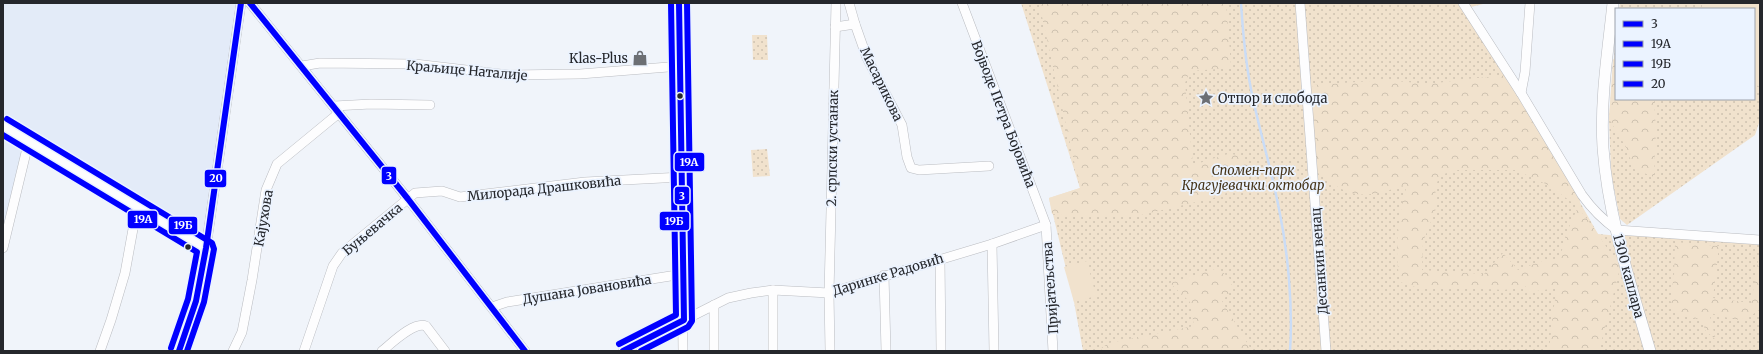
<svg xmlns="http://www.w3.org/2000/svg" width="1763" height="354" font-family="Merriweather,serif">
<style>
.built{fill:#e3ebf8}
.grass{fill:url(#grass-dots)}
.forest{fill:url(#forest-crowns);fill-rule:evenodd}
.pitch{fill:#f1e2cd}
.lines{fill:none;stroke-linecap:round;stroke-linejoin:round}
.stream{stroke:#cadcf6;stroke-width:2.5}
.minor-casing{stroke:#babcc1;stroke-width:10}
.major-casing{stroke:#babcc1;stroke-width:12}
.minor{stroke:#fdfdfe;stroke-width:9}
.major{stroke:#fdfdfe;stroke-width:11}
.bus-1-casing{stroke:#ebf3ff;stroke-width:9}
.bus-2-casing{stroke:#ebf3ff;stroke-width:9}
.bus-3-casing{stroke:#ebf3ff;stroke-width:9}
.bus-4-casing{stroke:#ebf3ff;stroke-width:9}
.bus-1{stroke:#00f;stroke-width:6}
.bus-2{stroke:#00f;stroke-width:6}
.bus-3{stroke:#00f;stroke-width:6}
.bus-4{stroke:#00f;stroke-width:6}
.bus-dot{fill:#25272c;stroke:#ebf3ff;stroke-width:1.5}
.labels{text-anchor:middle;stroke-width:3.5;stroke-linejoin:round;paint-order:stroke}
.poi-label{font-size:13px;fill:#25272c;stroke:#ebf3ff;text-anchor:end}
.street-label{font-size:13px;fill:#25272c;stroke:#ebf3ff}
.park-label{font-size:13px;font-style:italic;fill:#463418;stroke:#ebf3ff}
.line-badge{stroke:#ebf3ff;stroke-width:1.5}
.badge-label{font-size:11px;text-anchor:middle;font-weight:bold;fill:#fff}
</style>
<defs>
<pattern id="grass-dots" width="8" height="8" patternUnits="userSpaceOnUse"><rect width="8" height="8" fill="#f1e2cd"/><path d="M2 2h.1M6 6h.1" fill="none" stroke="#cec2b0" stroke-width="1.8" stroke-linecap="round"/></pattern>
<pattern id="forest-crowns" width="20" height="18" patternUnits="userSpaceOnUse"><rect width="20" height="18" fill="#f1e2cd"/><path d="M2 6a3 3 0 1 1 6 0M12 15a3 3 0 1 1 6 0" fill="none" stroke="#cec2b0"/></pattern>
</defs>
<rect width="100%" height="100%" fill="#f0f4fa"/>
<path class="built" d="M3,3H241L206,248L29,141L3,248Z"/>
<g class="grass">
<path d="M1021,3H1487L1467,8L1508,76L1598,234L1620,236L1618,226L1760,245V351H1083L1074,302L1049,198L1080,188Z"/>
<path d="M1620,3H1760V120L1755,135L1627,225L1620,219L1611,173L1609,119L1616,35V99H1754V9H1619Z"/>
<path d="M752,35H767L768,60H753Z"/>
<path d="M767,149L770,176L753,177L751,150Z"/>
</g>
<g class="forest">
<path d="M1039,3H1226L1231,66L1219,69L1190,71L1185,83L1193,165L1228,154L1239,155L1251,167L1237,189L1213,198L1137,216L1082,217L1052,214L1049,198L1080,188Z"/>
<path d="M1613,59L1616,61V99H1654L1656,130L1654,177L1634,169L1626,147L1609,119Z"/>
<path d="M1509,75L1582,195L1578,207L1598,234L1620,268L1599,351H1549L1553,312L1557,288L1530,292L1525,286L1504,290L1454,287L1418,288L1400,282C1394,250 1398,216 1407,185C1388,190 1366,200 1346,191C1334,186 1323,176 1312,169L1306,92L1311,89L1314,85L1385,80L1429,84L1467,79ZM1458,170H1516L1550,186L1578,207L1566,234L1560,258L1542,261L1518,270L1503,253L1484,274L1422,270L1423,242L1437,206L1435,188L1440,175Z"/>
<path d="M1675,242L1719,246L1713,298L1751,303L1760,250L1759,310C1737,327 1733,317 1709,313L1716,340L1705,330L1702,320L1688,317H1677L1670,300L1674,276Z"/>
<path d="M1218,268L1231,280L1233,289L1222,301L1252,351H1102L1101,348L1109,343L1194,326L1190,302L1170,283Z"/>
</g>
<g class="pitch">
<path d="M1702,3H1760V87L1754,84V9H1702Z"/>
<path d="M1087,261L1096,296L1074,302L1064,267Z"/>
</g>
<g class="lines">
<path class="stream" d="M1241,3C1243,35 1246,68 1253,99C1261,136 1272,172 1279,209C1288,252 1293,307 1290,351"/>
<g class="minor-casing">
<g id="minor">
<path d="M250,3L408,199L525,351"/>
<path d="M679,3L683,351"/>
<path d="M849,3L855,24"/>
<path d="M962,3L1046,225L1053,351"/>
<path d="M1300,3L1326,351"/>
<path d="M1463,3L1521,93L1582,195C1592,209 1603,220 1617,230L1760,240"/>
<path d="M835,27L855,24L867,58L902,125L907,157L911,168L919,170L989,166"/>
<path d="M302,66L320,63L415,64L509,75L580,74L681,66"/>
<path d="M1521,93L1525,72L1530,3"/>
<path d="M334,106L371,104L430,105"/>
<path d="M3,126L206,248"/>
<path d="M992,244L994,351"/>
<path d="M3,248L29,140"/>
<path d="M940,259L941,351"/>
<path d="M884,275L886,351"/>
<path d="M773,290V351"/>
<path d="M492,307L507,302L683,274"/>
<path d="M100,351L111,320L125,273L137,207"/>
<path d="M179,351L196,301L206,248L241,3"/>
<path d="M233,351L242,332L252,280L266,190L277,164L339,113"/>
<path d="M304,351L333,266L342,253L415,193L442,191L460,197L585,182L682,177"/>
<path d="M382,351C392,343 414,321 426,326L445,351"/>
<path d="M623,351L728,298L751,293L773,290L829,293L992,244L1046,225"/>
<path d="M714,351V305"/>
<path d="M830,351L829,293L836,3"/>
</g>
</g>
<g class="major-casing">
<path id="major" d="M1613,3C1608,51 1600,99 1603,148C1608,217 1631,285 1650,351"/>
</g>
<use href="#minor" class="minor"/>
<use href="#major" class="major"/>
<g class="bus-1-casing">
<g id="bus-1">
<path d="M250,3L408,199L525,351"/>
<path d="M623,351L684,320L679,3"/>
</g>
</g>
<g class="bus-2-casing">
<g id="bus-2">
<path d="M3,135L197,252L188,299L171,348"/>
<path d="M641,351L688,327L692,321L687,3"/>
</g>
</g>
<g class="bus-3-casing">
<g id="bus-3">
<path d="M7,119L212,243L214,249L204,302L187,351"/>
<path d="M619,344L676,315L671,3"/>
</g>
</g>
<g class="bus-4-casing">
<path id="bus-4" d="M179,351L196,301L206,248L241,3"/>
</g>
<use href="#bus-1" class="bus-1"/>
<use href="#bus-2" class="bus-2"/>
<use href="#bus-3" class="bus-3"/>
<use href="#bus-4" class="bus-4"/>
</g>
<defs>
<g id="shop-bare" transform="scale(1.2)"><path d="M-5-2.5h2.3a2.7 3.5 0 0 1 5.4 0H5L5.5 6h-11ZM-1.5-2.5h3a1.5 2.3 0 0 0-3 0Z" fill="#6c6f74" stroke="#ebf3ff" stroke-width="2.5" paint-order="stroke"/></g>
<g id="sight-bare" transform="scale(1.2)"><path d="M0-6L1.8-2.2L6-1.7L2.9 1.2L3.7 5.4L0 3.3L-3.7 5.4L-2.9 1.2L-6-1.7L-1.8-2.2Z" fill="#6c6f74" stroke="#ebf3ff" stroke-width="2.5" paint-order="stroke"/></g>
</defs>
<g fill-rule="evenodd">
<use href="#shop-bare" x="640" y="58"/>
<use href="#sight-bare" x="1206" y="98"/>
</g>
<g class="bus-dot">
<circle cx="680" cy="96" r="3.5"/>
<circle cx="188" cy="247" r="3.5"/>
</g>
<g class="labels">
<g class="poi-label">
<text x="628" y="63">Klas-Plus</text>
<text x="1218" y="103" text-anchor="start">Отпор и слобода</text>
</g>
<g class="street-label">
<text transform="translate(467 70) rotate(5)" y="5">Краљице Наталије</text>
<text transform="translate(882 84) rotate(64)" y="5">Масарикова</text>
<text transform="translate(1004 114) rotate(69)" y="5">Војводе Петра Бојовића</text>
<text transform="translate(832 148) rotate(-89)" y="5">2. српски устанак</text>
<text transform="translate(544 188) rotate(-6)" y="5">Милорада Драшковића</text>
<text transform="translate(263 218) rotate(-80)" y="5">Кајухова</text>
<text transform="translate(372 229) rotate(-40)" y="5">Буњевачка</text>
<text transform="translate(1319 261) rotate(-94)" y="5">Десанкин венац</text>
<text transform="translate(888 274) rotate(-17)" y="5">Даринке Радовић</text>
<text transform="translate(1629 276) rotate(75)" y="5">1300 каплара</text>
<text transform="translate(1050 288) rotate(-94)" y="5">Пријатељства</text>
<text transform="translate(587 289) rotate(-9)" y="5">Душана Јовановића</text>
</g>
<g class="park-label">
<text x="1253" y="175">Спомен-парк<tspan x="1253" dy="15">Крагујевачки октобар</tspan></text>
</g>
</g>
<g class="line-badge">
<rect x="674" y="152" width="31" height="20" rx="4" fill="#00f"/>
<rect x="381" y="166" width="16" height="19" rx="4" fill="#00f"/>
<rect x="204" y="169" width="23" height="19" rx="4" fill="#00f"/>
<rect x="674" y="186" width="16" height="19" rx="4" fill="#00f"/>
<rect x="127" y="210" width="31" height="19" rx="4" fill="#00f"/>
<rect x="659" y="211" width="31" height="20" rx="4" fill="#00f"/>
<rect x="168" y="216" width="30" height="19" rx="4" fill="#00f"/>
</g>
<g class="badge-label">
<text x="689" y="166">19А</text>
<text x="389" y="180">3</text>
<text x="216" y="182">20</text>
<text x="682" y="200">3</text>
<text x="143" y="223">19А</text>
<text x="674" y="225">19Б</text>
<text x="183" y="229">19Б</text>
</g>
<rect width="1763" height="354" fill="none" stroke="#25272c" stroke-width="8"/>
<rect x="1615" y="8" width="140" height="92" fill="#ebf3ff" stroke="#9ca1ab"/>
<rect x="1623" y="21" width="20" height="6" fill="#0000ff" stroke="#9ca1ab"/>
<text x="1651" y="28" font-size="12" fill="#25272c">3</text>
<rect x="1623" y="41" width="20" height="6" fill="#0000ff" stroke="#9ca1ab"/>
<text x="1651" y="48" font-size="12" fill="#25272c">19А</text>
<rect x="1623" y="61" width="20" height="6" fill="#0000ff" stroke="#9ca1ab"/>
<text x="1651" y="68" font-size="12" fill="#25272c">19Б</text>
<rect x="1623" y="81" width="20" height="6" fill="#0000ff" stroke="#9ca1ab"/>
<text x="1651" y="88" font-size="12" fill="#25272c">20</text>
</svg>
